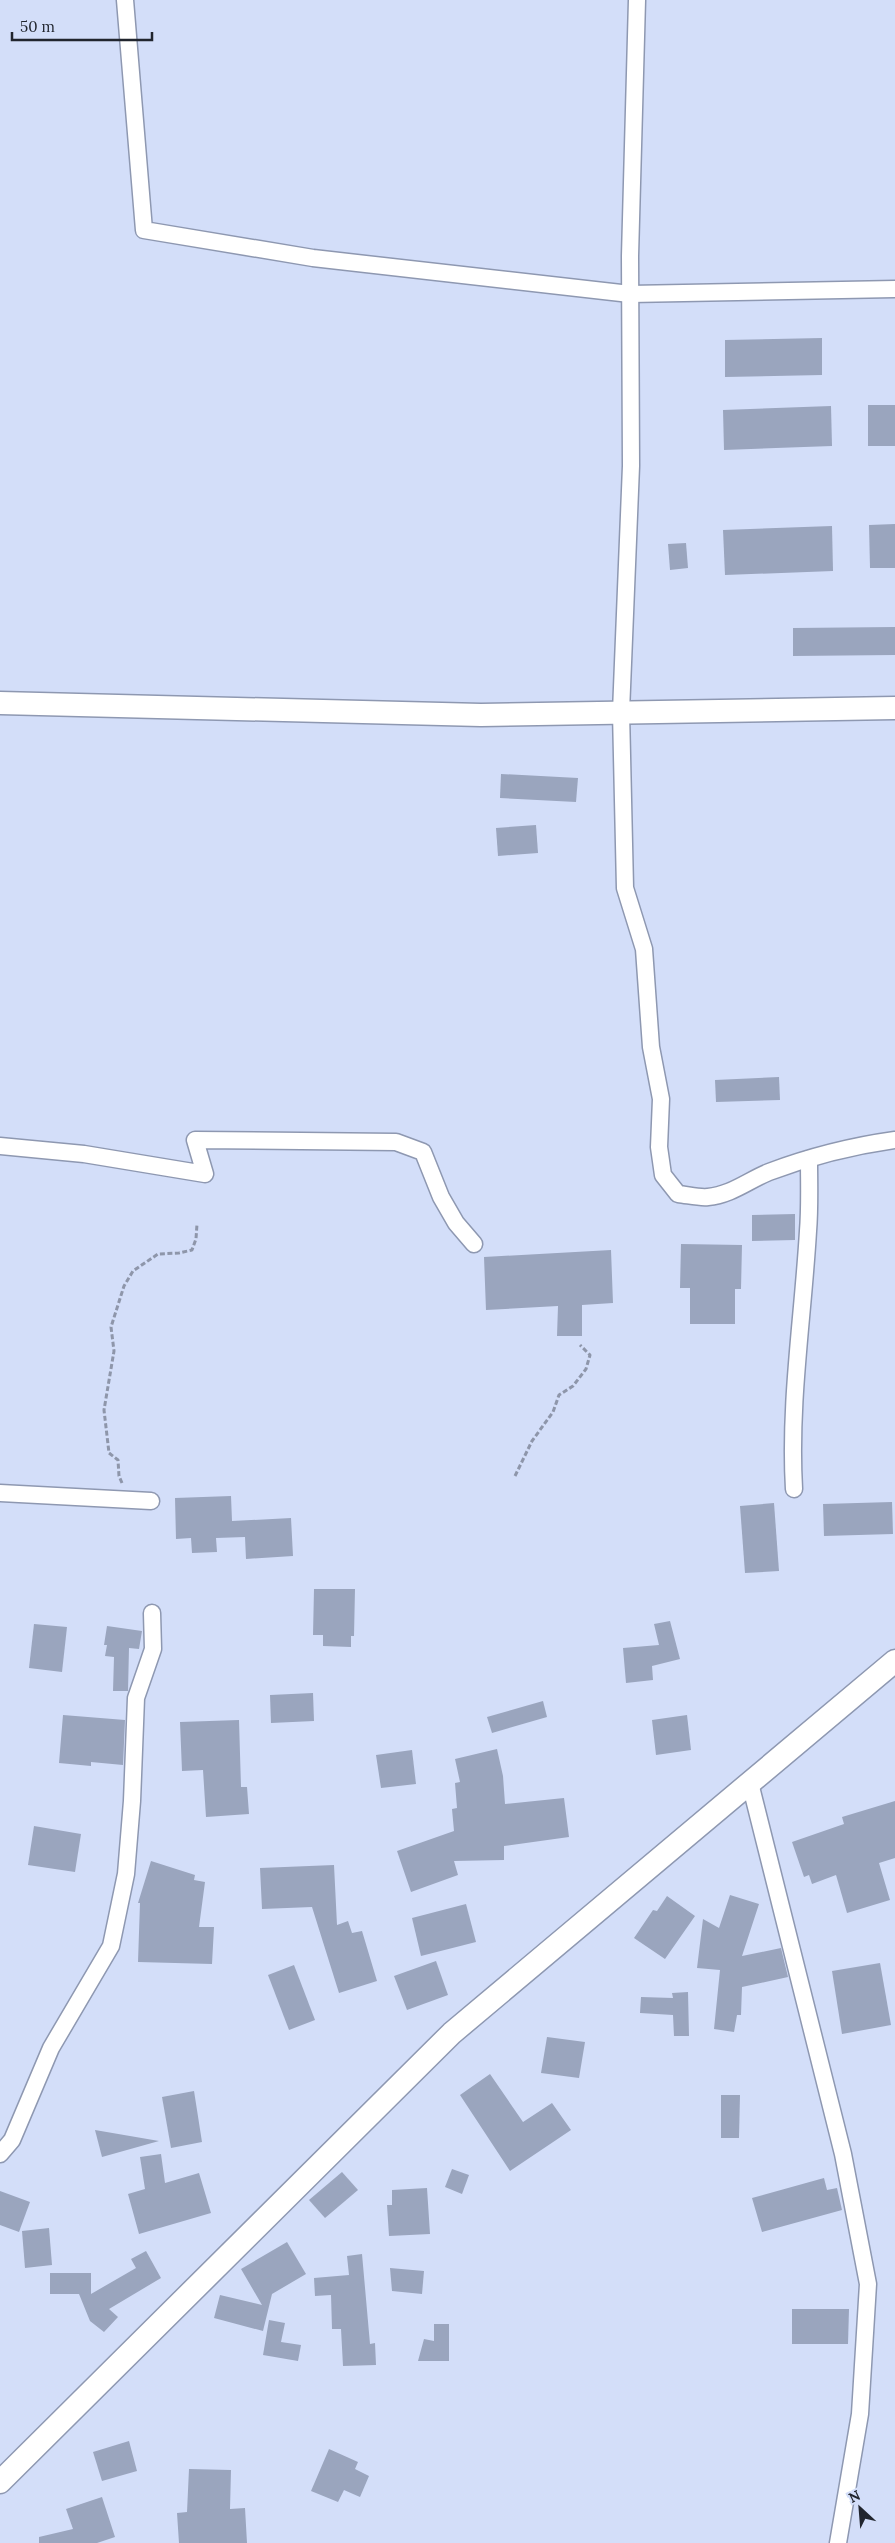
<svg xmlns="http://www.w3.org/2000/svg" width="895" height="2543" font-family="Lora,serif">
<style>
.building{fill:#9aa5be}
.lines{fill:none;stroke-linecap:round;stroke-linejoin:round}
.street-casing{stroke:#8e98b1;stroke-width:19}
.secondary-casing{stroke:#8e98b1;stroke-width:25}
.path{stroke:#8e96aa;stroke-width:3;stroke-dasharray:5 2.5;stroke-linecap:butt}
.street{stroke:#fff;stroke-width:16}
.secondary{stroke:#fff;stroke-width:22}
</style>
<rect width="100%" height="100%" fill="#d3def9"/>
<g class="building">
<path d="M822,338V375L725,377V340Z"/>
<rect x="868" y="405" width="27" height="41"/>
<path d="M831,406L832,446L724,450L723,410Z"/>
<path d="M895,524V568H870L869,525Z"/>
<path d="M832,526L833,571L725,575L723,530Z"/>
<path d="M686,543L688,568L670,570L668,544Z"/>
<path d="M895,627V655L793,656V628Z"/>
<path d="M501,774L578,778L576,802L500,798Z"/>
<path d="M536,825L538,853L498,856L496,828Z"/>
<path d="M779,1077L780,1100L716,1102L715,1080Z"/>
<path d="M795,1214V1240L752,1241V1215Z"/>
<path d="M681,1244L742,1245L741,1289H735V1324H690V1288H680Z"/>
<path d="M611,1250L613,1303L582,1305V1336H557L558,1306L486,1310L484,1257Z"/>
<path d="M231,1496L232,1521L291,1518L293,1556L246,1559L245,1537L216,1538L217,1552L192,1553L191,1538L176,1539L175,1498Z"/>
<path d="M892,1502L893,1534L824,1536L823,1504Z"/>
<path d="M774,1503L779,1571L745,1573L740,1506Z"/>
<path d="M314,1589H355L354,1636H351V1647L323,1646V1635H313Z"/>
<path d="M670,1621L680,1659L652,1666L653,1680L626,1683L623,1648L659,1645L654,1624Z"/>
<path d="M34,1624L67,1627L62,1672L29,1668Z"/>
<path d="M107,1626L142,1631L139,1649L129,1648L128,1691H113L114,1657L105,1656L107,1645H104Z"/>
<path d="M313,1693L314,1721L271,1723L270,1695Z"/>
<path d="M543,1701L547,1717L492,1733L487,1717Z"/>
<path d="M63,1715L125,1720L123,1765L91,1762V1766L59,1763Z"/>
<path d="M687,1715L691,1750L656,1755L652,1720Z"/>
<path d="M239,1720L241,1787H247L249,1814L206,1817L203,1770L182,1771L180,1722Z"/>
<path d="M497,1749L503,1776L505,1804L564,1798L569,1837L504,1846V1860L454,1861L458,1875L411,1892L397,1851L454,1831L452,1809L457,1808L455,1783L460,1782L455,1759Z"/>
<path d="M412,1750L416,1784L381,1788L376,1755Z"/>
<path d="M895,1801V1858L879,1863L890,1900L847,1913L836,1875L812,1884L809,1875L804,1877L792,1842L844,1824L842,1817Z"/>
<path d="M34,1826L81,1834L75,1872L28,1865Z"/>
<path d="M151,1861L195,1875L194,1880L205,1882L199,1927H214L212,1964L138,1962L140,1903H138Z"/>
<path d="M334,1865L337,1925L348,1921L352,1933L362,1931L377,1981L339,1993L312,1907L262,1909L260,1868Z"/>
<path d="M730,1895L759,1904L742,1956L781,1948L788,1977L742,1987L741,2015H737L734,2032L714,2029L720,1970L697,1968L703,1919L719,1928Z"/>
<path d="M667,1896L695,1916L665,1959L634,1938L653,1910L657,1911Z"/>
<path d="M466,1904L476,1942L421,1956L412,1918Z"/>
<path d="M436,1961L448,1995L407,2010L394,1976Z"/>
<path d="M880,1963L891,2025L842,2034L832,1971Z"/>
<path d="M294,1965L315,2020L289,2030L268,1975Z"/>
<path d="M688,1992L689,2036H674L673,2015L640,2013L641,1997L673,1998L672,1993Z"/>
<path d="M547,2037L585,2042L579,2078L541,2073Z"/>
<path d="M490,2074L523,2122L552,2103L571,2130L510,2171L460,2095Z"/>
<path d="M194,2091L202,2142L171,2148L162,2097Z"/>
<path d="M721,2095H740L739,2138H721Z"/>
<path d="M95,2130L159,2141L102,2157Z"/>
<path d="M161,2154L165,2183L199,2173L211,2213L139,2234L128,2194L145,2189L140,2157Z"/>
<path d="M452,2169L469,2175L462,2194L445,2187Z"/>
<path d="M342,2172L358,2190L325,2218L309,2200Z"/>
<path d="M824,2178L827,2190L837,2188L842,2210L762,2232L752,2198Z"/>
<path d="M427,2188L430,2234L389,2236L387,2205H392V2190Z"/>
<path d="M0,2191L30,2202L19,2232L0,2225Z"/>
<path d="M49,2228L52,2265L25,2268L22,2231Z"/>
<path d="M287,2242L306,2274L272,2294L263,2331L214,2318L220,2295L262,2305L241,2269Z"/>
<path d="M146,2251L161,2278L109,2309L118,2317L104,2332L90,2321L79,2294H50V2273H91V2294L136,2268L131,2259Z"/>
<path d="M362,2254L370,2344L375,2343L376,2365L343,2366L341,2329H332L331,2295L315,2296L314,2278L349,2275L347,2256Z"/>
<path d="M390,2268L424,2271L422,2294L392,2291Z"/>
<path d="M792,2309H849L848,2344H792Z"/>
<path d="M269,2320L285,2323L281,2342L301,2345L298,2361L263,2355Z"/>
<path d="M434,2324H449V2361H418L424,2339L434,2341Z"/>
<path d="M129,2441L137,2471L102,2481L93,2452Z"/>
<path d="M329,2449L358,2462L355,2469L369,2476L360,2497L344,2490L338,2502L311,2491Z"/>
<path d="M189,2469L231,2470L230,2509L245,2508L247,2543H179L177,2513L187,2512Z"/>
<path d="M102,2497L115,2537L97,2543H39V2537L73,2529L66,2509Z"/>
</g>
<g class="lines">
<g class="street-casing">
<g id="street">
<path d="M125,0L144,230L313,258L630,294L895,289"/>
<path d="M637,0L630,256L631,466L621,712L625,888L644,949L651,1047L661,1099L659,1147L663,1175L678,1194C688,1195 699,1198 708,1197C731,1195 749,1180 769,1172C809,1157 852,1146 895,1140"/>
<path d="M0,1146L84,1154L205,1174L195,1140L396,1142L423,1152L441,1197L456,1223L474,1244"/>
<path d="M794,1489C789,1403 803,1317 808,1231C810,1207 809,1183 809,1159"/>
<path d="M0,1493L151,1501"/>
<path d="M750,1783L843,2154L868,2284L860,2414L838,2543"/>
<path d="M0,2154L12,2140L51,2048L111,1946L126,1874L132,1801L136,1698L153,1649L152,1613"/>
</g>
</g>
<g class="secondary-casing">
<g id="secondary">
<path d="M0,703L481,715L895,708"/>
<path d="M0,2482L452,2033L895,1661"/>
</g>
</g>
<g class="path">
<path d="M515,1476L532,1441L553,1412L559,1395L573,1386L586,1369L590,1355L580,1345"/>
<path d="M122,1483L119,1476L118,1460L109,1453L104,1410L114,1351L111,1327L124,1286L133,1271L158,1254L179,1253L192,1250L196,1239L197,1224"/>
</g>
<use href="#street" class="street"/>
<use href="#secondary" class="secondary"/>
</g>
<g transform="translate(860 2508) rotate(334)" stroke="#d3def9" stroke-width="4" paint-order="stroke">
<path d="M0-4L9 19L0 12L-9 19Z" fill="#21252e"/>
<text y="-8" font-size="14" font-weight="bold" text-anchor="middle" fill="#21252e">N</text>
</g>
<path d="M12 32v8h140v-8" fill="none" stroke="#21252e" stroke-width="2.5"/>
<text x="20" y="32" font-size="15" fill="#21252e" stroke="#d3def9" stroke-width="4" paint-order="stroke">50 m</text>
</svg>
